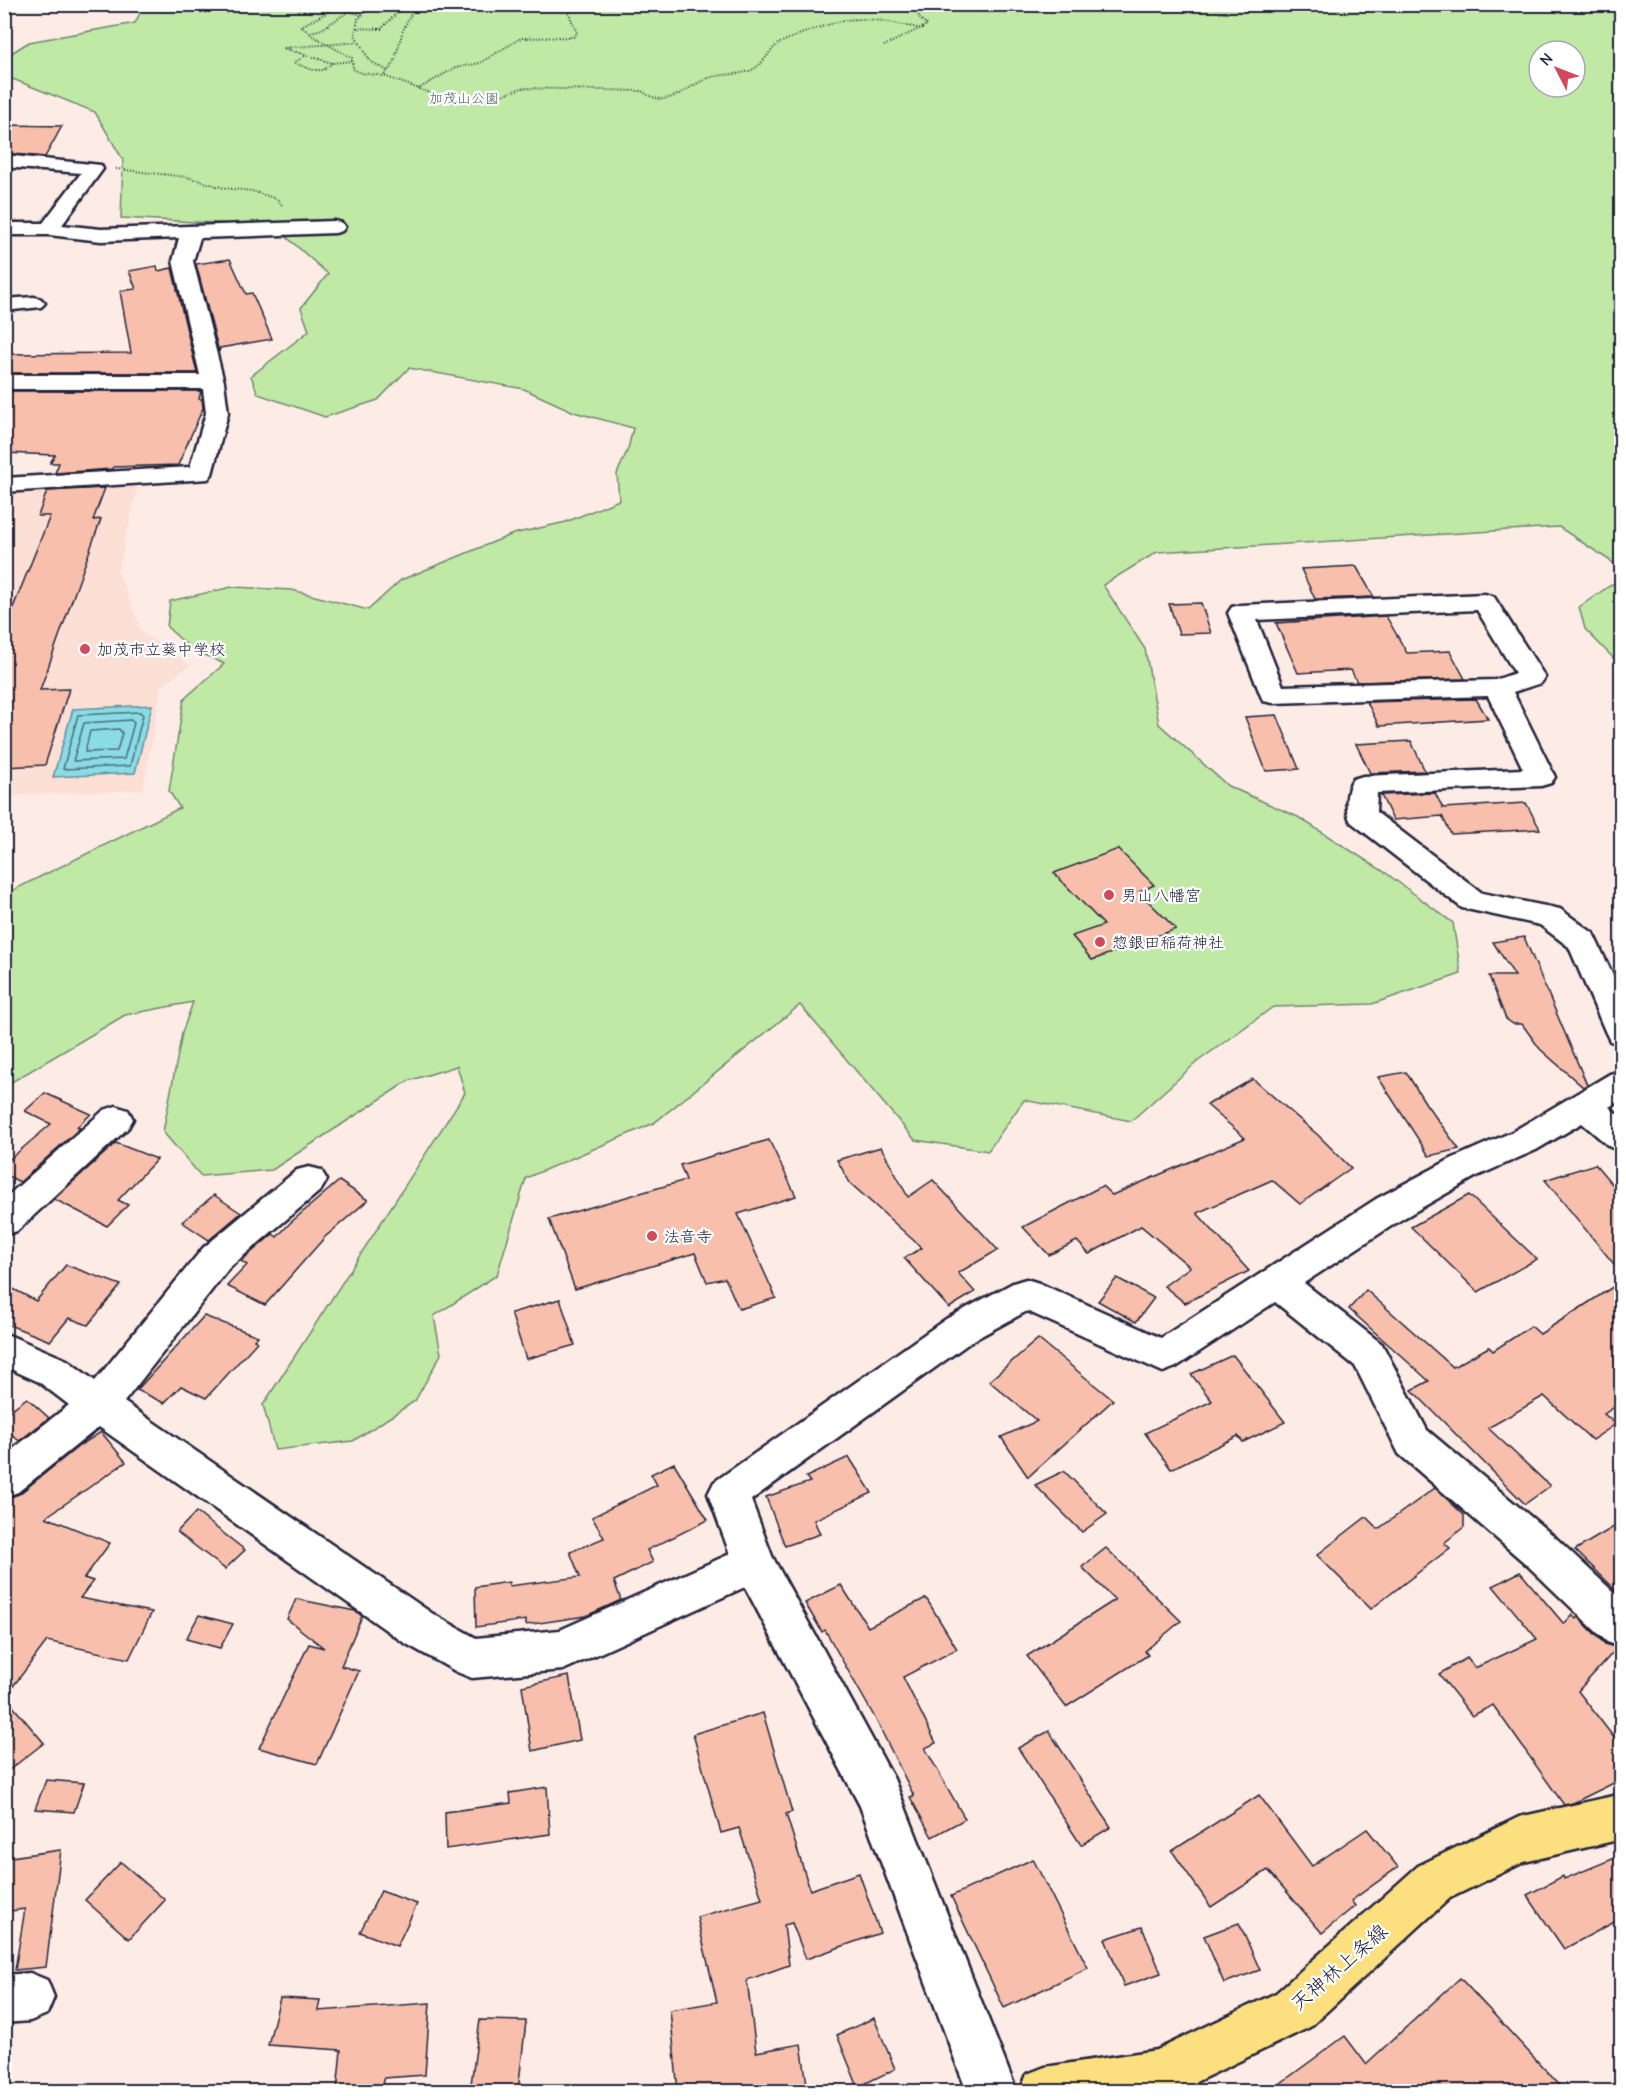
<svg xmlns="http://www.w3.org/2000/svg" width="1626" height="2096" font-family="'Comic Neue','Klee One',sans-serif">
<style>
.built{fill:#fcdfd5}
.green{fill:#bfe9a5;stroke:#708670;stroke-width:1.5;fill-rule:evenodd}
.water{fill:#8adbe3;stroke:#6091a0;stroke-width:1.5}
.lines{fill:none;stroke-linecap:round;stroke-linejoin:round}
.shore{stroke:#4c6c7e;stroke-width:1.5}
.building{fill:#f8c0ac;stroke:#22223b;stroke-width:1.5}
.minor-casing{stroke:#22223b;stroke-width:5}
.major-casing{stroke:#22223b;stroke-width:5}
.path{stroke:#22223b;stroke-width:2;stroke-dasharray:1 2;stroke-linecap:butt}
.minor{fill:#fff;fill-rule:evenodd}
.major{fill:#fce080;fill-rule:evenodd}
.poi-dot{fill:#d1495b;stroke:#fff;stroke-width:2}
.labels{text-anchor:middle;stroke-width:4.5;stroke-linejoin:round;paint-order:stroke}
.far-park-label{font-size:14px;fill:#515e5b;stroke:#fff}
.poi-label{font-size:16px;fill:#22223b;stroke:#fff;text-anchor:start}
.near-street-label{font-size:20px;fill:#22223b;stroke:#fff}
</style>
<rect width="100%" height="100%" fill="#fdece6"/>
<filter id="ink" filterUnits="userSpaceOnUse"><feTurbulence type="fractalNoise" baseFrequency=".0167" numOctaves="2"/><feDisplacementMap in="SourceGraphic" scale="12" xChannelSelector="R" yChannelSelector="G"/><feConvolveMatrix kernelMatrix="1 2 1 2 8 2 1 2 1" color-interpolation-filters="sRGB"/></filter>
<g filter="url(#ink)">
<path class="built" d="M139,481L118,571L142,632L190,665L161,687L143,790L5,796L4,490Z"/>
<g class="green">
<path d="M142,4L1621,5V568L1559,527L1157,552L1103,585L1145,649L1159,724L1228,786L1298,817L1386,873L1453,923L1461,974L1372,1004L1273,1007L1197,1062L1131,1121L1024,1100L988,1151L915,1140L800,1005L654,1123L526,1178L497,1275L434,1316L441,1354L415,1401L353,1441L275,1450L263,1405L465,1093L457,1066L408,1081L272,1170L201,1176L163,1132L182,1033L193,1002L125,1015L5,1086V894L180,808L169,791L184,699L224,664L189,647L167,627L170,601L232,587L292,590L368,610L401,580L513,534L566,522L619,500L617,474L628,449L633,428L574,412L524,389L409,368L378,400L325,417L258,394L251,376L309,331L301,308L328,274L274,226L121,218L123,160L95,112L5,76V57L29,42L135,23L143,7ZM1539,51H1575V87H1539Z"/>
<path d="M1621,578V666L1585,629L1579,607Z"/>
</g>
<path class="water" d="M152,705L135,773L53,777L73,709Z"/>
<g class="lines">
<g class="shore">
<path d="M140,712L143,715L130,766L63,769L78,715Z"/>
<path d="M131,720L134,723L124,759L73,761L84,723Z"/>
<path d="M119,729L122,733L117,751L85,752L90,731Z"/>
</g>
</g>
<g class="building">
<path d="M4,125L62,126L45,157L4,153Z"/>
<path d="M230,259L246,294L252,293L272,339L220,348L219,352L196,264Z"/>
<path d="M157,266L158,271L172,268L197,373H4V354L131,353L120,291L136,289L129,271Z"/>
<path d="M4,391H201L199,399H202L203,408L178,465L113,467L112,469L55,473L59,463H50L55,455L4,453Z"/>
<path d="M105,488L93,520L101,519L40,690L69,689L45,765L4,767V630L50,516H38L47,491Z"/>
<path d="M1356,566L1374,597L1315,599L1301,569Z"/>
<path d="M1201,603L1211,633L1179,634L1169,604Z"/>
<path d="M1386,616L1407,653L1450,651L1465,679L1357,682L1351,670L1298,673L1276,623Z"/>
<path d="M1476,699L1488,719L1379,726L1367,702Z"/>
<path d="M1277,715L1299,769L1266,771L1245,717Z"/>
<path d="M1411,741L1425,771L1370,773L1356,744Z"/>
<path d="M1435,793L1443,808L1526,803L1540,829L1451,834L1442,816L1393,820L1381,795Z"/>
<path d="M1118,849L1154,885L1139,892L1176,929L1092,960L1072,936L1104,925L1054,873Z"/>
<path d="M1524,937L1587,1085L1583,1087L1540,1049L1522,1024H1513L1506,1019L1489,976H1515L1493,942Z"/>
<path d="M1406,1072L1426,1104L1459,1149L1429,1156L1378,1077Z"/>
<path d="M1253,1079L1319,1136L1351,1168L1300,1204L1272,1180L1197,1213L1249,1271L1185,1303L1164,1286L1190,1267L1141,1226L1089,1254L1077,1241L1049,1255L1023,1227L1102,1186L1112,1195L1245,1138L1207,1105Z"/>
<path d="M45,1093L91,1114L77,1127L80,1128L20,1182L4,1174V1164L51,1124L25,1111Z"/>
<path d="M769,1140L796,1196L738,1214L776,1298L739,1309L725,1278L707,1282L695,1253L575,1289L549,1219L686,1180L680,1165Z"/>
<path d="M116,1143L157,1159L118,1200L128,1205L107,1226L54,1199Z"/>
<path d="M881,1147L908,1197L933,1180L998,1250L958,1273L975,1292L949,1308L904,1258L922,1248L850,1183L837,1160Z"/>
<path d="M1595,1164L1622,1196V1274L1545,1180Z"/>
<path d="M339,1181L368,1200L325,1237L265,1305L227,1286L247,1265L241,1261L273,1234L277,1237L290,1223Z"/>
<path d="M214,1195L241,1213L209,1240L182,1222Z"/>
<path d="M1469,1195L1537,1259L1478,1292L1411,1227Z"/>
<path d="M66,1265L121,1285L88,1325L69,1318L50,1341L4,1323V1284L36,1301Z"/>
<path d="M1117,1278L1154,1298L1136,1322L1098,1301Z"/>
<path d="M1622,1281V1402L1604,1414L1616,1424L1592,1440L1544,1396L1488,1428L1550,1486L1525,1504L1412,1390L1429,1381L1349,1309L1366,1290L1453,1367L1489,1347L1493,1351L1531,1326L1540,1334Z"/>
<path d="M560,1299L575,1345L526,1359L511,1313Z"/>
<path d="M204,1316L258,1336L254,1340L257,1342L206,1398L181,1386L164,1403L137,1390Z"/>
<path d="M1038,1339L1113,1400L1028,1477L1001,1437L1037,1421L989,1381Z"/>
<path d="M1233,1355L1285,1422L1243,1442L1238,1436L1171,1469L1145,1433L1212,1401L1191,1374Z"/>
<path d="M27,1398L49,1418L19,1441L4,1427V1415Z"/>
<path d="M101,1432L126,1462L46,1517L110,1543L84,1578L93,1581L80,1598L152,1612L129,1659L47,1641L5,1697L44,1743L4,1774V1502L8,1498L19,1494L79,1446Z"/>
<path d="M849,1457L872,1493L814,1520L820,1534L785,1546L766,1497L810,1482L806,1477Z"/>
<path d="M674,1463L708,1520L647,1550L653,1562L614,1581L621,1600L586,1616L526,1625V1620L476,1627L475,1587L509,1582V1586L580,1577L570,1552L604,1538L592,1517L657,1485L651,1474Z"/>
<path d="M1064,1471L1107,1514L1082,1532L1035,1485Z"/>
<path d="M1435,1488L1464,1515V1527L1444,1543L1450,1548L1371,1609L1317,1555L1366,1517L1378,1529Z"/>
<path d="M196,1512L245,1550L225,1569L177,1532Z"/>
<path d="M1622,1522V1596L1575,1550Z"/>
<path d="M1106,1548L1181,1621L1145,1651L1148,1655L1066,1707L1027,1656L1115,1600L1082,1567Z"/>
<path d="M1520,1572L1564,1624L1572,1615L1576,1619L1578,1617L1605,1644L1617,1648L1578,1691L1622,1748V1779L1573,1803L1564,1805L1493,1705L1472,1716L1439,1674L1467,1658L1475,1668L1537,1639L1493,1586Z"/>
<path d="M841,1585L868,1627L926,1598L957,1649L903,1677L936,1743L925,1748L965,1819L932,1837L910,1797L914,1796L875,1718L825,1630L822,1632L805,1603Z"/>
<path d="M296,1599L355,1611L362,1616L341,1666L359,1671L317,1764L259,1748L309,1644L324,1648L287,1619Z"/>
<path d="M199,1615L233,1624L220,1648L186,1639Z"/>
<path d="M569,1676L580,1740L532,1751L522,1686Z"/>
<path d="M763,1713L792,1812L786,1814L810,1890L859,1873L880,1933L806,1959L792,1923L784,1925L789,1965L747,1980L756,2052L801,2044L808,2091H678L670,2010L717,2002L697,1917L762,1899L739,1828L721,1833L693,1734Z"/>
<path d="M1049,1731L1111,1827L1081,1845L1018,1748Z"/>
<path d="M46,1780L84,1783L74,1812L35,1809Z"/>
<path d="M547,1787L550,1834L446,1849L445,1812L511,1803L510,1793Z"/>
<path d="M1259,1795L1312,1866L1367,1829L1398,1867L1351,1901L1355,1906L1322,1933L1268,1870L1211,1907L1172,1851Z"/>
<path d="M61,1850L46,1967L15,1970L25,1909L4,1912V1858Z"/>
<path d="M1622,1855V1918L1564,1949L1527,1895L1563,1876L1564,1879Z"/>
<path d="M1033,1859L1088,1968L1004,2008L951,1896Z"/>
<path d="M121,1862L165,1900L129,1939L85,1900Z"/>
<path d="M381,1891L417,1904L397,1946L360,1932Z"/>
<path d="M1239,1923L1260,1970L1224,1983L1204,1936Z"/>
<path d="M1142,1927L1161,1973L1124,1986L1105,1939Z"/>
<path d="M1460,1978L1565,2091H1270L1345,2036L1366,2064Z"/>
<path d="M280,1998L320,2000L318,2011L430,2003L425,2075L384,2078L383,2091H337L341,2050L268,2045Z"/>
<path d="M874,2018L895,2069L858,2087L837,2035Z"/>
<path d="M480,2020L526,2021L518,2091H470Z"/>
</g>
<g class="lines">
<g class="minor-casing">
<g id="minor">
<path d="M4,155L101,165L103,169L62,225L101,229L335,221L342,223L345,227L342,231L335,233L200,238L193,261L224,382L228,413L212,474L208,479L4,492V478L190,467L206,413L203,389H4V375H200L173,261L179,238L101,241L49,235H4V223H43L81,173L4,167Z"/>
<path d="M34,297L41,299L45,303L41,307L4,311V299Z"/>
<path d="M1485,594L1494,597L1545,677L1541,683L1513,692L1555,777L1551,783L1541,786L1377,793L1376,812L1482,893L1560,909L1593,933L1622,995V1045L1610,1041L1606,1033L1569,947L1540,925L1462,908L1351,822C1344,811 1346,789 1353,779L1363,776L1523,769L1488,696L1273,703L1263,701L1228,613L1232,607L1241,605ZM1477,610L1515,673L1495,680L1283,686L1257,620Z"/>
<path d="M1622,1071V1099L1609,1107L1622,1118V1151L1610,1147L1582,1123L1536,1150L1475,1177L1402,1219L1304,1283L1382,1344L1427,1430L1556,1538L1622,1600V1647L1607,1642L1526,1564L1399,1454L1355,1366L1275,1302L1176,1367L1163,1372L1027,1311L972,1341L751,1500L772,1556L894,1779L1017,2092H967L860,1806L745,1587L563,1670L472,1678L457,1672L403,1642L99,1427L18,1492L4,1497V1456L69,1405L39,1382L4,1366V1333L67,1360L95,1381L203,1248L297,1170L309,1167L321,1170L327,1180L321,1190L229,1268L124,1402L433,1614L476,1638L560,1630L730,1554L708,1494L714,1482L946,1319L1013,1283L1026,1279L1039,1283L1161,1338L1376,1199L1451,1159L1512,1132L1610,1074Z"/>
<path d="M116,1106L128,1110L133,1119L128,1128L17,1231L4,1235V1199L104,1110Z"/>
<path d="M30,1973L47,1980L54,1997L47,2014L30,2021L4,2023V1975Z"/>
</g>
</g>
<g class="major-casing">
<path id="major" d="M1622,1794V1839L1524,1862L1450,1898L1310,2027L1177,2091L1020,2092L1027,2074L1045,2067L1157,2050L1276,1993L1418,1866L1519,1817Z"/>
</g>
<g class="path">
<path d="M344,4L301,26L313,36L352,58L353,69L362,73L384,76"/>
<path d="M374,4L358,19L355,35L370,61L388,71"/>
<path d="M416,4L403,30L394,63L384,76L455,102L484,101L522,88L642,91C666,110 682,90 704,80C718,73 735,76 749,71C764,66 768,50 780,43C796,35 823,26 841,21C867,15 897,24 923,29"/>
<path d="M337,8L362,15"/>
<path d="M357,28L381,29L400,10L402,4"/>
<path d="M311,32L322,29L348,12"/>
<path d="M884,46L927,25L919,18L917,4"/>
<path d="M305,56L294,63L313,70H324L332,63"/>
<path d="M352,61L332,63L283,48L360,42"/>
<path d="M418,89L455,68L480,63L521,38L573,37L577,33L568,11L575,4"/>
<path d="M116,169L187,177L224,188L252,191L277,199L282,205"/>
</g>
<use href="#minor" class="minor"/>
<use href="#major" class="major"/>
</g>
</g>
<g class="poi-dot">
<circle cx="85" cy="649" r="6"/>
<circle cx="1109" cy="895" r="6"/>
<circle cx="1100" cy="942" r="6"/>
<circle cx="652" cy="1236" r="6"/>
</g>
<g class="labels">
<g class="far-park-label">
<text x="464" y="103">加茂山公園</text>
</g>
<g class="poi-label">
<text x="97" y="655">加茂市立葵中学校</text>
<text x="1121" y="901">男山八幡宮</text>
<text x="1112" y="948">惣銀田稲荷神社</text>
<text x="664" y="1242">法音寺</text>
</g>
<g class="near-street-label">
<text transform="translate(1339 1967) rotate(-41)" y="7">天神林上条線</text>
</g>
</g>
<rect width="1626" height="2096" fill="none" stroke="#fff" stroke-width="24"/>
<rect x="12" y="12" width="1602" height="2072" fill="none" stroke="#22223b" stroke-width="2" filter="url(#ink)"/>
<g transform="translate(1557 69) rotate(312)"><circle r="28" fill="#ffffff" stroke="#a7a7b1" stroke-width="1.5"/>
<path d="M0-4.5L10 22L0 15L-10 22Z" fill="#d1495b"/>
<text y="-9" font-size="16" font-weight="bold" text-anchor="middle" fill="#22223b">N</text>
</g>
</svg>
